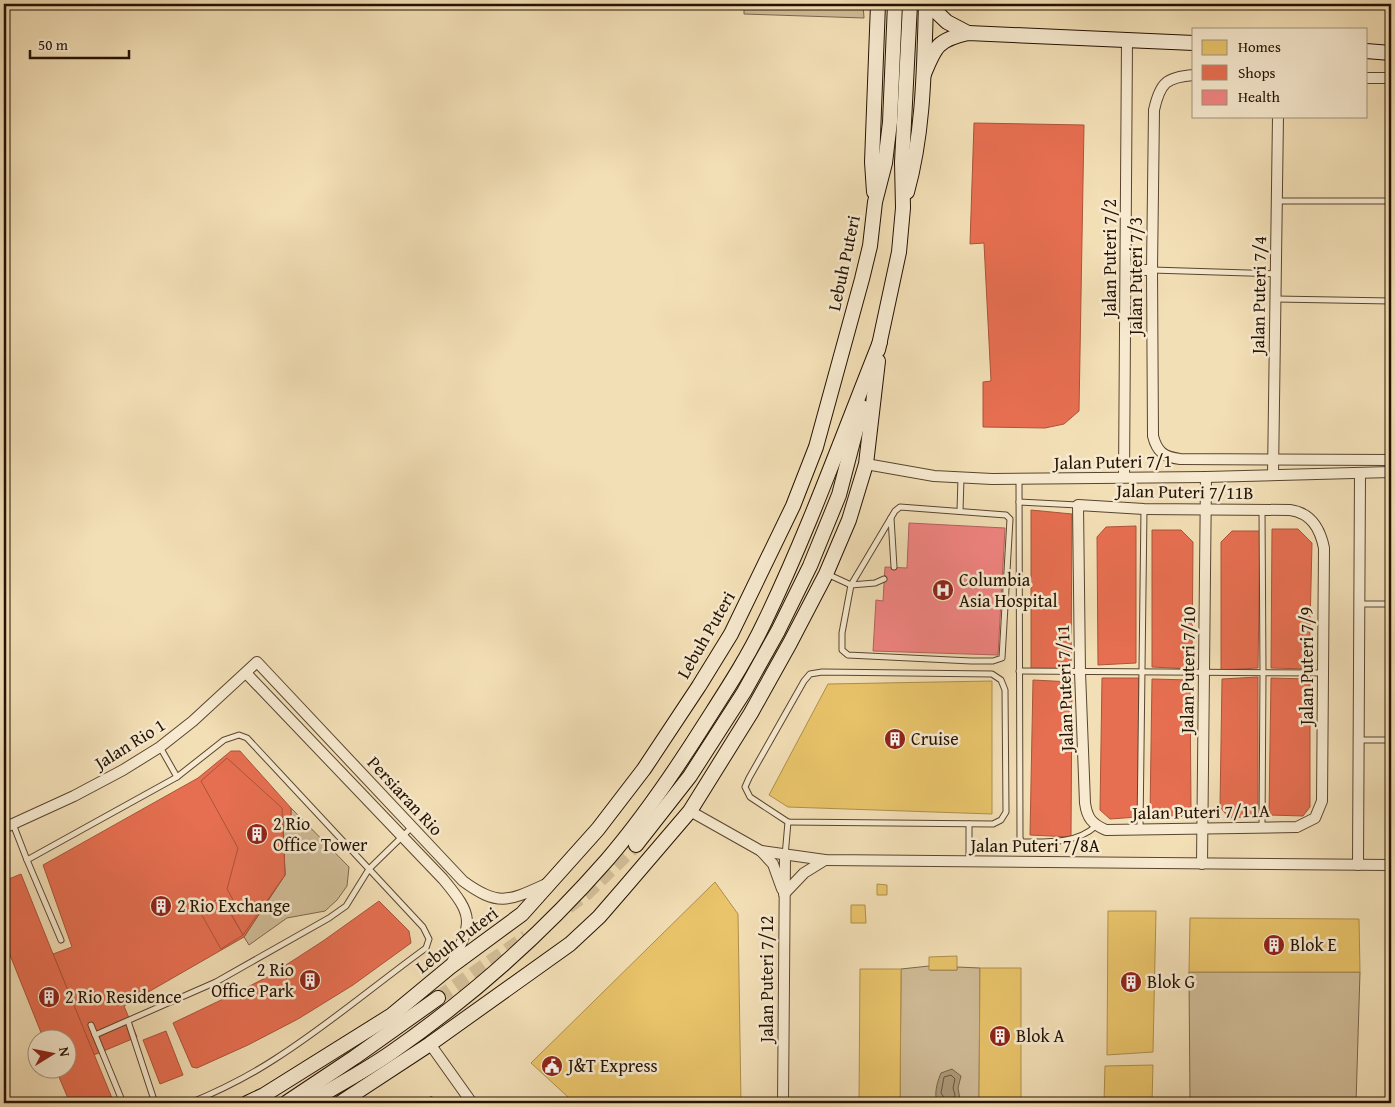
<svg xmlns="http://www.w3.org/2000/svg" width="1395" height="1107" font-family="'Gentium Book Plus',serif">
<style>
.green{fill:#d0bc97;stroke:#7a674c}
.water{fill:#ad9979;stroke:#766349}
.homes{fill:#e9c46a;stroke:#ae8f4b}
.shops{fill:#e76f51;stroke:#ac5339}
.health{fill:#f28482;stroke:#b4625c}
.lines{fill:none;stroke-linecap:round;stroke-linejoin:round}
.shore{stroke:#68563e;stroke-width:1}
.stream{stroke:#766349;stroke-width:4}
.secondary-tunnel{stroke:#d4c09b;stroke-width:14;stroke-dasharray:14 7;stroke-linecap:butt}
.lane-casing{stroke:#58452f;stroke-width:7}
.street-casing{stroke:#58452f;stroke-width:12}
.secondary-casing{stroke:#241202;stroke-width:16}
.lane{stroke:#f7ead0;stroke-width:5}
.street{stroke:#f7ead0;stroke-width:10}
.secondary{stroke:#f7ead0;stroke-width:14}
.labels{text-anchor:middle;stroke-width:5;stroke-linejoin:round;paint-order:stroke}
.street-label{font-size:18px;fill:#241202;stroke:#f7ead0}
.poi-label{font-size:18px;fill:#241202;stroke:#f7ead0;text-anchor:start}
</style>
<rect width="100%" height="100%" fill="#f3dfb6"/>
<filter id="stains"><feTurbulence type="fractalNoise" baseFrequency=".004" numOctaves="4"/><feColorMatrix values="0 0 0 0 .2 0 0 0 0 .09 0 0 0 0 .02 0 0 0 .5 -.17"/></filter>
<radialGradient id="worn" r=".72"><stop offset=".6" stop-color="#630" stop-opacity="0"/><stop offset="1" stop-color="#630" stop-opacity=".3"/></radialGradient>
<g class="green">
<path d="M744,4H863L864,18L744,14Z"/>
<path d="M291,808L349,867L347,886L337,900L325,911L287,918L249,945L244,937L285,875L283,820L291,815Z"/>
<path d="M929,966L930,970H957V967L980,968L979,1103H900L901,969Z"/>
<path d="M1189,972H1360L1356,1103H1190Z"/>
</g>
<path class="water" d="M952,1069L961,1076L958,1088L960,1099C951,1105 944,1104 936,1097C935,1090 938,1080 941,1073Z"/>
<g class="homes">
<path d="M992,681V814L788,807L769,795L828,684Z"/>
<path d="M715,882L738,914L741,1103H569L568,1097L531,1063Z"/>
<path d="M877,884L887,885V895H877Z"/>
<path d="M851,905H865L866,923H851Z"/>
<path d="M1108,911H1156L1153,1052L1107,1055Z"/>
<path d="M1190,918L1359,919L1360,972H1189Z"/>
<path d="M957,956V970H929V957Z"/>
<path d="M980,968H1021V1103H979Z"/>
<path d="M860,969H901L900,1103H859Z"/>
<path d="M1153,1065L1152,1103H1104L1105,1066Z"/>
</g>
<g class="shops">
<path d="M974,123L1084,125L1079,411L1064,424L1045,428L983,427V382L991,381L984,243L970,244Z"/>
<path d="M1031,510L1072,514L1071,671L1031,669Z"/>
<path d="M1136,526V663L1098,665L1097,537L1106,527Z"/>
<path d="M1272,529H1298L1312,543L1309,669L1271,668Z"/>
<path d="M1152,530H1181L1193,542L1192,669L1152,667Z"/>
<path d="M1232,531H1260L1258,668L1221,670V542Z"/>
<rect x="1387" y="619" width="4" height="24"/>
<path d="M1258,677V816L1229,818L1220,807L1222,679Z"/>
<path d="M1102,678H1139L1138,817L1110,819L1100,810Z"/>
<path d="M1271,678L1310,679V807L1303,816L1269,815Z"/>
<path d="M1152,679L1190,680L1191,808L1181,817L1150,815Z"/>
<path d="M1033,680L1072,682L1071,837L1030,835Z"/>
<path d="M231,751H240L291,808V815L283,820L285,875L244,937L124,1006L137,1037L94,1055L53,954L72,947L43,865L198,778Z"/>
<path d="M227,758L282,808L285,875L243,935L229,910L236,905L227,889L238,848L201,781Z"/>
<path d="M21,874L53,954L114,1103H70L56,1070H68V1040H44L4,940V881Z"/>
<path d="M221,897L243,935L221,949L199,910Z"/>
<path d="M379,901L409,931L411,943L353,985L298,1019L248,1045L197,1068L192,1067L173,1023L240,991L269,976L323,941Z"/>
<path d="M166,1031L183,1075L160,1084L143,1040Z"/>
</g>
<path class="health" d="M909,523L1005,528L998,655L873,651L876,600L883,601L885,567L907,568Z"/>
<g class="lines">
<path class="shore" d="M946,1103L945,1099L941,1093L944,1077L951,1075L955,1079L953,1088L955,1095L951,1103"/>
<path class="stream" d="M431,1098L435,1103"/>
<g class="secondary-tunnel">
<path d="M568,907L587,893L636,845"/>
<path d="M438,998L526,937"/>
</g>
<g class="lane-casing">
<g id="lane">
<path d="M1277,201H1391"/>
<path d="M1152,270L1276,274"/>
<path d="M1276,299L1391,301"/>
<path d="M1019,479L1020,838L1022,842C1048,842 1076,844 1096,826"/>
<path d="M1019,502L1078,505"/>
<path d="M900,507L1006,515L1010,519L1002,658L993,661H971L848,655L842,650V633L851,585L895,511Z"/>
<path d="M960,511L961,478"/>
<path d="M891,518L894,567"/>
<path d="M827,574L851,585L875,583L884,579"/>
<path d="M1360,604H1391"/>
<path d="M1019,671L1323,673"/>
<path d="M822,672L992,674L1001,680L1005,690L1006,812L1001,820L993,824L788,822L750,797L745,787L749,778L804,681L810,674Z"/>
<path d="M1359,740H1391"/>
<path d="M160,747L177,777"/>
<path d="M13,824L27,860L177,777L224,740L239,735L247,738L423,927L429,939L426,948C375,985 327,1026 275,1059C249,1076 219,1091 190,1103"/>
<path d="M969,824V862"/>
<path d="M1262,827L1263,672L1262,510"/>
<path d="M1140,829L1144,509"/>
<path d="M785,856L788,822"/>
<path d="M27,860L61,940"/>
<path d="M128,1021L155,1103"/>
<path d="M91,1025L123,1103"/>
<path d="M95,1035L216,982L329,918L346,906L369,869L412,827"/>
</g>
</g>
<g class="street-casing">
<g id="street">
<path d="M1194,75C1166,77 1160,83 1154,110L1152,270L1153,436C1157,452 1164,457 1180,459L1391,460"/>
<path d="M1366,78H1391"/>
<path d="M1126,270H1152"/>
<path d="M866,464L934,476L992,479L1206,477L1391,472"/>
<path d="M1273,475L1278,116"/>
<path d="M1124,477L1127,40"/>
<path d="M1078,505L1144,509L1290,510C1311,513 1320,528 1324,548L1322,801L1315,818L1297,827L1106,830C1092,824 1087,818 1085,803L1080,672Z"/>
<path d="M246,673L443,879C474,916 473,922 451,964"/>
<path d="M690,811L761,851L825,860L1391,865"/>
<path d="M4,828L74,796L123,770L160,747L193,721L257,662L463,881C498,907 509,901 546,884"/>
<path d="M761,851L773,864L782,889"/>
<path d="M1202,864L1206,477"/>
<path d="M1358,865L1360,473"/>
<path d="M1391,865V846"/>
<path d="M784,894L804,873L825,860"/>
<path d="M430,1044L472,1103"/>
<path d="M783,1103L785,856"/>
</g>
</g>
<g class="secondary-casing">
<g id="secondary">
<path d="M928,4L947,22L968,33"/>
<path d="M1366,51L1391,53"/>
<path d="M924,74C935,47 937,40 968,33L1194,43"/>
<path d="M874,192L872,162L878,4"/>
<path d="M907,192C924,131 924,67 926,4"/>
<path d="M878,350L899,252L903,208L902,162L910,4"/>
<path d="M636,845L690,776L744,692L778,631L810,566L839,495L862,407"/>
<path d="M247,1103L264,1095L392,1015L450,967L522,914L598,829L644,769L699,686L731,634L793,506L816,447L862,279L870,246L875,202L885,163L890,122L895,4"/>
<path d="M286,1103L355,1057L438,998"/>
<path d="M308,1103C336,1086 365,1071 392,1052C471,997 544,932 607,860C643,818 675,771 704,725C725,692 747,659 764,623C808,532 842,437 880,342"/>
<path d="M340,1103L430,1044L570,944L599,917L625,887L690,811L751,713L790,643L826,574L849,520L866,464L878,361"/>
</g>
</g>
<use href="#lane" class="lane"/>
<use href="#street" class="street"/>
<use href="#secondary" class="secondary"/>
</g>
<defs>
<g id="hospital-disc" transform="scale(1.125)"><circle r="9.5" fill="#8f2418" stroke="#f7ead0"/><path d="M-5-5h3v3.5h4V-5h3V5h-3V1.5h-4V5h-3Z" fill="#fff"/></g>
<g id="building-disc" transform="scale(1.125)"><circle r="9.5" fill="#8f2418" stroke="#f7ead0"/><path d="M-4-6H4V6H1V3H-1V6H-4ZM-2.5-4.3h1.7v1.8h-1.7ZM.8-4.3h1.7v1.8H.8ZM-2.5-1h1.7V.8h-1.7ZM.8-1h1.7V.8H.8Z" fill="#fff"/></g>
<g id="civic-disc" transform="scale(1.125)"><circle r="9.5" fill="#8f2418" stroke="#f7ead0"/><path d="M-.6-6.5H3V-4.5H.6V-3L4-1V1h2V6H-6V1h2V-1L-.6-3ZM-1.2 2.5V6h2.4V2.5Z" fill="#fff"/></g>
</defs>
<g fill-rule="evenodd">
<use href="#hospital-disc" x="943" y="590"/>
<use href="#building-disc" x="895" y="739"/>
<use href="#building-disc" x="257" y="834"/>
<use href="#building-disc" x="161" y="906"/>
<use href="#building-disc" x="1274" y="945"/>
<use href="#building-disc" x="310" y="980"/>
<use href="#building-disc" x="1131" y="982"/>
<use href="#building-disc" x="49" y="997"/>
<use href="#building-disc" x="1000" y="1036"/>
<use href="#civic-disc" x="552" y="1066"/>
</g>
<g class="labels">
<g class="street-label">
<text transform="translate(1110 258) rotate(-90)" y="6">Jalan Puteri 7/2</text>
<text transform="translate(844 263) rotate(-78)" y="6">Lebuh Puteri</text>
<text transform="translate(1136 276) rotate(-90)" y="6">Jalan Puteri 7/3</text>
<text transform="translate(1259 295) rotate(-89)" y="6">Jalan Puteri 7/4</text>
<text transform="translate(1113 462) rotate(-1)" y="6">Jalan Puteri 7/1</text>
<text transform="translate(1185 492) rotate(1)" y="6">Jalan Puteri 7/11B</text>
<text transform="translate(706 635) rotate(-60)" y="6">Lebuh Puteri</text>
<text transform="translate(1307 666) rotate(-90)" y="6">Jalan Puteri 7/9</text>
<text transform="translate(1188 670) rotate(-89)" y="6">Jalan Puteri 7/10</text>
<text transform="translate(1065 688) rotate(-92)" y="6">Jalan Puteri 7/11</text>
<text transform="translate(130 744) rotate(-32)" y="6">Jalan Rio 1</text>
<text transform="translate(405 796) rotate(47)" y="6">Persiaran Rio</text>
<text transform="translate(1201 812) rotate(-1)" y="6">Jalan Puteri 7/11A</text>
<text x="1035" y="852">Jalan Puteri 7/8A</text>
<text transform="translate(457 940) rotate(-37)" y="6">Lebuh Puteri</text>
<text transform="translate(767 979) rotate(-90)" y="6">Jalan Puteri 7/12</text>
</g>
<g class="poi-label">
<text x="959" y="586">Columbia<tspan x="959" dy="21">Asia Hospital</tspan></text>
<text x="911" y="745">Cruise</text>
<text x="273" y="830">2 Rio<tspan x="273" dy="21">Office Tower</tspan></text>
<text x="177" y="912">2 Rio Exchange</text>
<text x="1290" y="951">Blok E</text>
<text x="294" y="976" text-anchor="end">2 Rio<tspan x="294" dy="21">Office Park</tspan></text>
<text x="1147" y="988">Blok G</text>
<text x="65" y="1003">2 Rio Residence</text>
<text x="1016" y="1042">Blok A</text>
<text x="568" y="1072">J&amp;T Express</text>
</g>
</g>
<rect width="1395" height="1107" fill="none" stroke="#f3dfb6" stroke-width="20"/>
<rect x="5" y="5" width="1385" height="1097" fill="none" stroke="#241202" stroke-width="2.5"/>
<rect x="10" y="10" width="1375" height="1087" fill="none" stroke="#241202"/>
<rect x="1192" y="28" width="175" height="90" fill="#f7ead0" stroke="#a3947e"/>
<rect x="1202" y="40" width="25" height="15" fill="#e9c46a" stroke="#a3947e"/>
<text x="1238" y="52" font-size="15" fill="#241202">Homes</text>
<rect x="1202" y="65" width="25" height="15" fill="#e76f51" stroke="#a3947e"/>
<text x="1238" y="78" font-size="15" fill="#241202">Shops</text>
<rect x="1202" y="90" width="25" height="15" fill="#f28482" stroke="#a3947e"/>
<text x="1238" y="102" font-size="15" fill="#241202">Health</text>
<g transform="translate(52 1054) rotate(80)"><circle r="24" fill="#f7ead0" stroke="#a3947e"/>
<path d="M0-4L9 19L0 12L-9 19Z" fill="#8f2418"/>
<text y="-8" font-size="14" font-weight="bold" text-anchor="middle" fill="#241202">N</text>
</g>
<path d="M30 50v8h99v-8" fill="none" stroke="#241202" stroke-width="2.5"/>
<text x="38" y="50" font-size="15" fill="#241202" stroke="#f7ead0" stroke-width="4" paint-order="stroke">50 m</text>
<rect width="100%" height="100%" filter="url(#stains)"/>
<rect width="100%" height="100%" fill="url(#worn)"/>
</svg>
